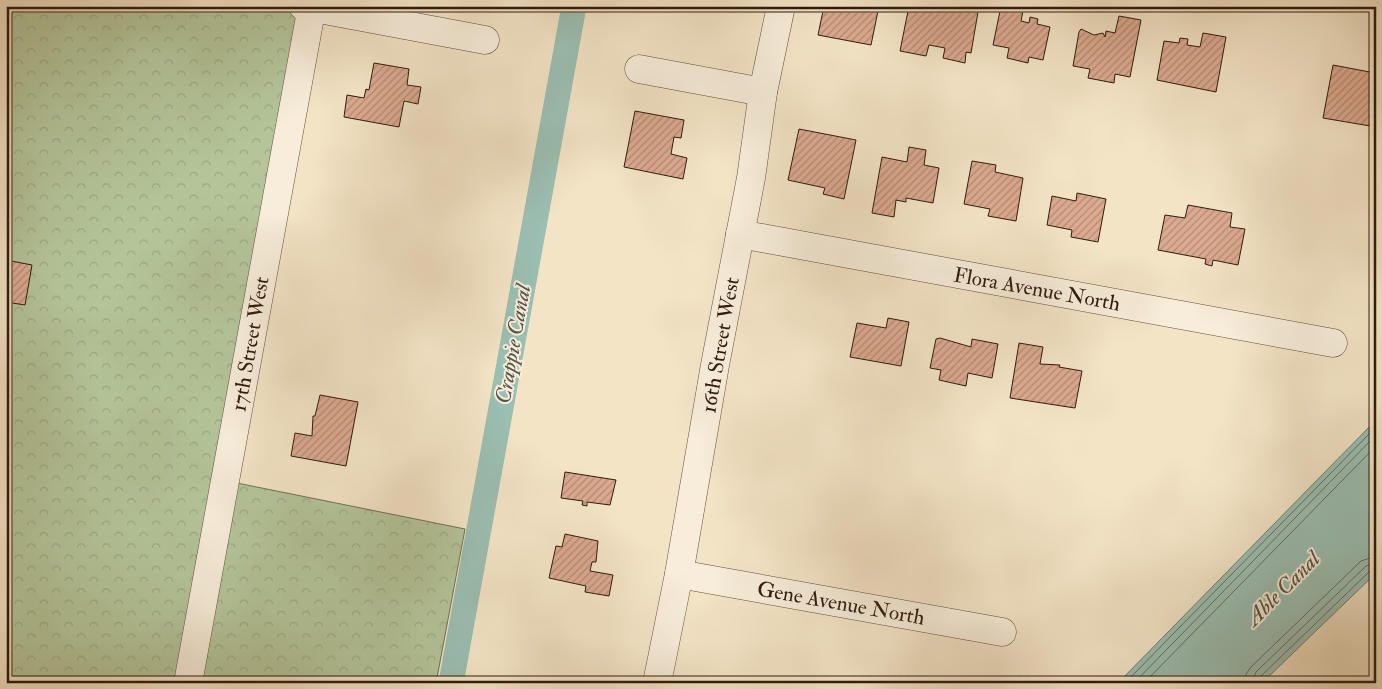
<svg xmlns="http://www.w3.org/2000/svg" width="1382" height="689" font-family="'IM FELL Double Pica',serif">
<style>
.forest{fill:url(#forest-crowns);stroke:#727054}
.water{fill:#9bbfb3;stroke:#707d71}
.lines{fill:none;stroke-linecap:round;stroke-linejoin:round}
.shore{stroke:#666c60;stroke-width:1}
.canal{stroke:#9bbfb3;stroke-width:25}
.building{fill:url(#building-hatch);stroke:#301a0e}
.minor-casing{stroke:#614c3c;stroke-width:29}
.minor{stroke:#f7edda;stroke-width:28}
.labels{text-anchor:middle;stroke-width:4;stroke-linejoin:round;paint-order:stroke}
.street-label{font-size:21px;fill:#301a0e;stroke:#f7edda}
.water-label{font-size:22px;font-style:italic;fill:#555448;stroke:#f7edda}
</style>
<defs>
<pattern id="forest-crowns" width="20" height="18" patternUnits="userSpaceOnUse" patternTransform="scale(1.25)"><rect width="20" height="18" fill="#b4c59a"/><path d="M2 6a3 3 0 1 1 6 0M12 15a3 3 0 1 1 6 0" fill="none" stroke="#9ba984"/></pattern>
<pattern id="building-hatch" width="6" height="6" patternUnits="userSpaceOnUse" patternTransform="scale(1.25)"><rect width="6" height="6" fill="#dcaa90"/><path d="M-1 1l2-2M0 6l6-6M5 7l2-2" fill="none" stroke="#b38a74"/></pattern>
</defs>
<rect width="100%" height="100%" fill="#f3e4c6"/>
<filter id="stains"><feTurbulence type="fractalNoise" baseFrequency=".004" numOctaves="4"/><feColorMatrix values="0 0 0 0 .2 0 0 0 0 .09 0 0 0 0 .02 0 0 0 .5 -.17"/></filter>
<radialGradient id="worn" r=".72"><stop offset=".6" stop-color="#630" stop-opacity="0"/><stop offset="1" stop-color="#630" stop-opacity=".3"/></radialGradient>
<path class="forest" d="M6,6H316L222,480L465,529L436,683H6Z"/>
<path class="water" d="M1376,420V573L1262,683H1118Z"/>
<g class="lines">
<g class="shore">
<path d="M1125,683L1376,427"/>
<path d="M1134,683L1376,435"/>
<path d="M1144,683L1376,446"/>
<path d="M1245,683L1246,674L1251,667L1361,561L1376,556"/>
<path d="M1252,683L1256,672L1366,566L1376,563"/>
<path d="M1259,683L1260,677L1370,571L1376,570"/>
</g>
<path class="canal" d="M451,683L574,6"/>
</g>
<g class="building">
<path d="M824,6H879L871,45L818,35Z"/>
<path d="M909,6H979L971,53L966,52L965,63L943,58L945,48L929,45L926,56L900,51Z"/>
<path d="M1001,6H1024L1021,21L1029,23L1030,17L1038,19L1037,24L1050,27L1043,60L1029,57L1028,63L1007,58L1009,48L993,45Z"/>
<path d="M1119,16L1141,20L1130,77L1115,74L1114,83L1088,78L1090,69L1073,66L1079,32L1081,29L1094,35L1103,33L1105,37L1106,31L1115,33Z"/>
<path d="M1203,33L1226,37L1216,92L1157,80L1164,41L1179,43L1180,38L1188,39L1187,45L1200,47Z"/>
<path d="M374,63L409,69L407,85L421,87L418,104L404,101L399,127L344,117L347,95L364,98L366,89L369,90Z"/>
<path d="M1333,65L1375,73L1376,66V127L1323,118Z"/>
<path d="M635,111L684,120L681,138L674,137L671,154L687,158L683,179L624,167Z"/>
<path d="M799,129L856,140L844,199L823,194L825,188L788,180Z"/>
<path d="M909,147L926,150L924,165L939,168L933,203L906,198V202L896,200L894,217L872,213L882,157L907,162Z"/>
<path d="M972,161L996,165L995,172L1023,178L1016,221L988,216L990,209L964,204Z"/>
<path d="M1077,193L1106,199L1098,242L1071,237L1072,230L1047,225L1052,196L1076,201Z"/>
<path d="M1188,205L1232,213L1230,227L1245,229L1238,265L1213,260L1212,266L1205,264L1206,259L1158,250L1165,215L1185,218Z"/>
<path d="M6,260L32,265L25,305L6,302Z"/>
<path d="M888,318L909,322L901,366L850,357L857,323L886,328Z"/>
<path d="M940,338L971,347L972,339L998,344L992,378L968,373L966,386L939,380L941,370L930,368L936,339Z"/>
<path d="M1019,343L1043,347L1040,364L1060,365L1059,367L1082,371L1075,408L1010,398Z"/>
<path d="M320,395L358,402L346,466L291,456L295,433L312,436L313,416H315Z"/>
<path d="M565,472L616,480L610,505L587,502V506L582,505L583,501L561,498Z"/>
<path d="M565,534L598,541L596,562H592L590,571L613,575L609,596L585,592L586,586L549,578L556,546L562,547Z"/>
</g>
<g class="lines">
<g class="minor-casing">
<g id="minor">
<path d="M303,6L485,40"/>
<path d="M639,69L763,92"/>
<path d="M740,234L1333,343"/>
<path d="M679,574L1002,632"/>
<path d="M188,683L312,6"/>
<path d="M657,683L679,574L715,365L751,178L763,92L781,6"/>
</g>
</g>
<use href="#minor" class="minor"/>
</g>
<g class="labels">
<g class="street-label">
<text transform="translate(1037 289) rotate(10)" y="7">Flora Avenue North</text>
<text transform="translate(250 344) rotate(-80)" y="7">17th Street West</text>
<text transform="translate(720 345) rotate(-80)" y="7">16th Street West</text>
<text transform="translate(841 603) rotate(10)" y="7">Gene Avenue North</text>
</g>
<g class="water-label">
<text transform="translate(512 344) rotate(-80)" y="8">Crappie Canal</text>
<text transform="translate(1282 588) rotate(-45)" y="8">Able Canal</text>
</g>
</g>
<rect width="1382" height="689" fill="none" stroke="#f3e4c6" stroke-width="25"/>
<rect x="8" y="8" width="1367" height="674" fill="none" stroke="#301a0e" stroke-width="2.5"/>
<rect x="12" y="12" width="1357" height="664" fill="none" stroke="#301a0e"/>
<rect width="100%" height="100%" filter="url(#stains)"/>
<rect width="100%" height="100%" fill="url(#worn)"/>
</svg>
